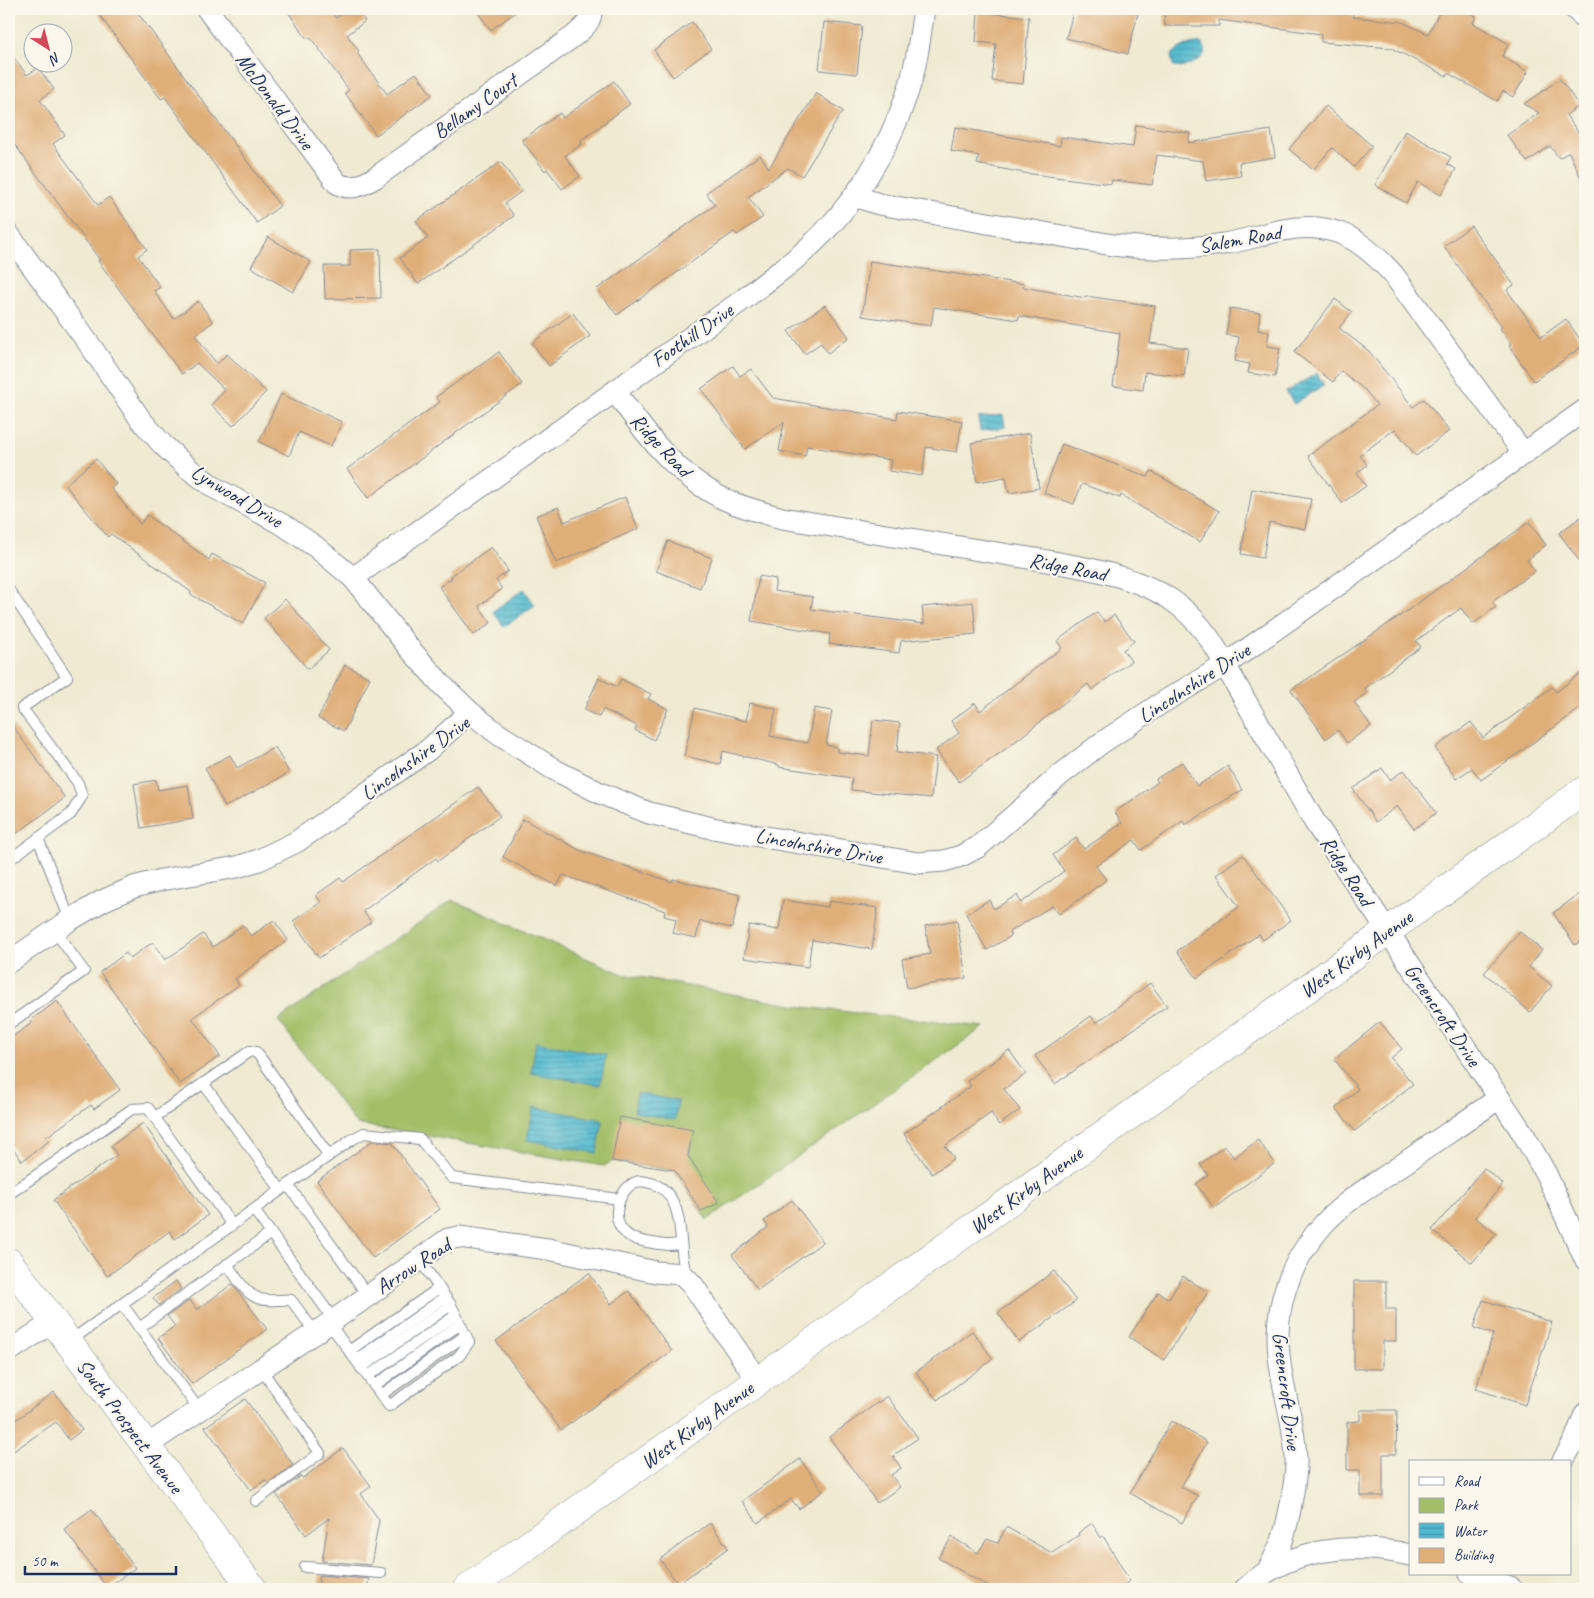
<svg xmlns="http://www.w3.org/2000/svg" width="1594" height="1598" font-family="Caveat,sans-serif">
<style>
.green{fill:#a2bf67;stroke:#5e7762}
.water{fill:url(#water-rules);stroke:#367496}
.building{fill:#dfaf79}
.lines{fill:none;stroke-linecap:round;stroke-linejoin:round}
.service-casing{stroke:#858c98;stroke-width:12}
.minor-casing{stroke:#858c98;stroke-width:23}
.secondary-casing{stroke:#858c98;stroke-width:29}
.service{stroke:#fff;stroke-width:10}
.minor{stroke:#fff;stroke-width:21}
.secondary{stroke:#fff;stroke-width:28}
.labels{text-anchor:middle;stroke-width:4.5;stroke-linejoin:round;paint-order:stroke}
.street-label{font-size:21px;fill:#1b2f5e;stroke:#fbf7ec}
</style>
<defs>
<pattern id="water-rules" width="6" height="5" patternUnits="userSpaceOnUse" patternTransform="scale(1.25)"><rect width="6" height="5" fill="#50b9ce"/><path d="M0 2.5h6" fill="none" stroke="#4297aa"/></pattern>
</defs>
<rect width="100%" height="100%" fill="#fbf7ec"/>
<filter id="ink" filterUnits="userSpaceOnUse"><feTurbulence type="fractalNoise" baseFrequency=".02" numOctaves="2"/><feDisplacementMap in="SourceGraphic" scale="10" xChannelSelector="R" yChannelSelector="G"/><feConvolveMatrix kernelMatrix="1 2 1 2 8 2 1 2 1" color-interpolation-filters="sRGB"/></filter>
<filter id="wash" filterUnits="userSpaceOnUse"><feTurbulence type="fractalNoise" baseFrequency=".0096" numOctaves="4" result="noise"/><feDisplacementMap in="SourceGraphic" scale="20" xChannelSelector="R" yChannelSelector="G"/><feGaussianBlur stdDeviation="1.12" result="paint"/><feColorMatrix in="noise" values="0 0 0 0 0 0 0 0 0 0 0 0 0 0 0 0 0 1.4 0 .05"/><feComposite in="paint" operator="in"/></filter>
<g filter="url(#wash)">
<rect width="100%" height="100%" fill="#efead1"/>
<path class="green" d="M452,900L623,974L803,1007L984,1027L707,1220L676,1173V1171L612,1161L604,1166L356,1124L278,1020Z"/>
<g class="water">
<path d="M1198,42L1202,44C1203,46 1204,48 1205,51C1205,60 1188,65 1181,68L1173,65L1171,56C1176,49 1188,43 1197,43Z"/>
<path d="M1317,373L1324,385L1294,404L1286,392Z"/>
<path d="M1003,415L1005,427L980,431L978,418Z"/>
<path d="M524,589L535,605L504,627L493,611Z"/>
<path d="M536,1042L606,1055L600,1085L531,1073Z"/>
<path d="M637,1093L678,1101L675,1120L634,1112Z"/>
<path d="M534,1107L603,1120L597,1153L527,1140Z"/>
</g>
<g id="blocks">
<g class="building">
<path d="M95,9H135L280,206L257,223L165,97L161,99Z"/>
<path d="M286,9H329L336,18L348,9H356L365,21L347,35L359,51L357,53L387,94L416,73L432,95L376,135L345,93L349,90L310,37L307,39Z"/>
<path d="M475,9H520L491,30Z"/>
<path d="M1074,9H1091L1106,12L1107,9H1139L1128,54L1066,38Z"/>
<path d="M1164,9H1353V17L1402,22L1428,34L1441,9H1461L1476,16L1473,23L1509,44L1502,56L1528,72L1513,97L1503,91L1497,101L1448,73L1447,76L1391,48L1321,42V34L1219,20V26H1165Z"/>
<path d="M978,12L1029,17L1023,84L992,81L996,44L976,42Z"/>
<path d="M692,22L711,49L673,77L654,50Z"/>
<path d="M824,22L862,26L857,74L819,70Z"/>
<path d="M9,51L27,75L38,68L54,89L40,100L65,135L53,144L98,205L109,197L147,249L138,256L160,287L154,291L174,319L198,301L213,322L195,335L217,364L227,354L266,392L233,426L211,405L225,390L197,363L182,374L98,261L100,260L9,137Z"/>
<path d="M1560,79L1579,106L1566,115L1585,142V187L1569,152L1559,158L1550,146L1527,162L1507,135L1539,113L1524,104Z"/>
<path d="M614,81L630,104L580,141L582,144L565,156L580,176L562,189L547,169L545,171L522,140L560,113L563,118Z"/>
<path d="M816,93L843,111L802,176L788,168L748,197L763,217L737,235L734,232L617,315L597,289L715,205L706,193L760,155L769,168Z"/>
<path d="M1326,106L1372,146L1354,167L1332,148L1313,170L1289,149Z"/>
<path d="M1136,125L1190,133L1188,143L1271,130L1275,157L1239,163L1241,176L1206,181L1203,161L1157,155L1152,185L1112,180L1111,184L1024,173L977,164L979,156L951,151L955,127L1060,146L1061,137L1133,147Z"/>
<path d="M1405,131L1451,157L1447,164L1456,169L1441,195L1418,182L1406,203L1375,185Z"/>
<path d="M501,162L522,191L505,203L514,216L418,284L400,258L428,238L416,221Z"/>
<path d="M1471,226L1514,285L1507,290L1541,337L1566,319L1584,345L1534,381L1509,346L1511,344L1500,328L1502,327L1444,246Z"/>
<path d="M268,237L311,262L293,292L251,267Z"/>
<path d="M380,249L381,298L325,299L324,266H350V250Z"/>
<path d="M870,261L1024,284L1023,287L1086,298V296L1155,306L1150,343L1188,348L1184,376L1145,372L1143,390L1113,386L1120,333L1019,316L1018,320L934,307L931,326L862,316Z"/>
<path d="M1335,299L1352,312L1339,328L1369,351L1413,407L1424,399L1449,431L1416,456L1395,429L1360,455L1367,465L1357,473L1366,486L1342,503L1308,456L1377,405L1365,390L1341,371L1333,382L1294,352Z"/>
<path d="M825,305L849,337L828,353L821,343L805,354L788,331Z"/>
<path d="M1230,308L1260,313L1258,330L1269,332L1267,346L1280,348L1275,377L1248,373L1250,364L1235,361L1239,337L1226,335Z"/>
<path d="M573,313L590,336L549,366L532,343Z"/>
<path d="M499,352L522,384L368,498L347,469L440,402L436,397Z"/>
<path d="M733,366L740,376L751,369L773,398L897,419L898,411L962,421L957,452L926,447L922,476L889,471L891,460L807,446L805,456L779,451L784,422L745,449L701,389Z"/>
<path d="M281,394L342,422L331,446L299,432L289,456L259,442Z"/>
<path d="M1030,433L1039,488L1009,493L1006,477L977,482L971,443Z"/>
<path d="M1062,444L1148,477L1151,471L1219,511L1200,542L1121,495L1120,498L1082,484L1074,504L1044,493Z"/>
<path d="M96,459L116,484L111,488L140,524L147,515L209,560L212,554L265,583L243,624L190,594L191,592L111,534L108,537L65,485Z"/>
<path d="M1252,489L1311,499L1305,529L1269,522L1263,558L1241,554Z"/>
<path d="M625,497L638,529L556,563L536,516L558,507L564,522Z"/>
<path d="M1585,514V569L1559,533Z"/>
<path d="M1529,522L1546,545L1527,560L1535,571L1492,602L1496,607L1473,624L1461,608L1416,641L1421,647L1364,689L1367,693L1354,702L1371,726L1347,743L1338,730L1326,739L1291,690L1407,611Z"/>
<path d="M668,541L712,558L700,588L656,571Z"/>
<path d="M491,547L508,571L496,580L502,589L479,606L491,623L474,635L439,587L452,578L451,576Z"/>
<path d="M759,576L776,579L774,591L813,597L811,609L924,624L922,607L973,602L976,634L901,641L899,653L829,644L830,634L751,621Z"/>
<path d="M285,599L329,650L308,669L264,618Z"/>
<path d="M1097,612L1105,622L1114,615L1134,641L1123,650L1131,661L1092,690L1088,684L1007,748L959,782L936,750L959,733L951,721L975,703L980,711L1062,648L1057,641Z"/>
<path d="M345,665L370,678L344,731L318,718Z"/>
<path d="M1585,670V705L1481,780L1472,768L1456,779L1435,748L1471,722L1483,738L1552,687L1556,692Z"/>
<path d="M599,678L617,687L621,679L651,694L648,699L668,709L654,740L635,730L637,726L603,709L599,717L584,710Z"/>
<path d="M750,703L776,709L770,736L808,743L814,708L832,711L826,745L837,747V752L869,756L873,720L900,723L897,752L936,757L931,798L851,790L852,778L779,767V765L723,751L720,764L684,756L695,708L746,721Z"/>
<path d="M9,721L65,798L9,839Z"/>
<path d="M275,747L289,773L225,807L205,768L230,755L237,768Z"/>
<path d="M1182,762L1197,786L1228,766L1242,790L1185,825L1183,821L1141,850L1134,840L1096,866L1106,880L1059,914L1052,906L1009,932L1011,936L987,950L966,914L989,900L994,909L1017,895L1021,903L1064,871L1053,855L1076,838L1084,849L1122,823L1115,812L1158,782L1156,779Z"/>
<path d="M1382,768L1390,780L1404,770L1436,813L1414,829L1397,806L1376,822L1353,789Z"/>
<path d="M156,780L158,790L188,785L193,819L141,828L134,784Z"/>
<path d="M478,787L500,816L438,861L436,858L363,911L371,922L319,958L293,921L321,902L316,895L340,878L343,882Z"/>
<path d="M523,819L579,850L672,882L673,879L740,895L732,928L700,921L696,938L673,933L676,919L664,916L665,911L563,875L557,886L503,857Z"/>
<path d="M1243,855L1291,920L1263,940L1259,934L1197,978L1177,951L1239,907L1216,875Z"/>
<path d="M1585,890V938L1575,945L1553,913Z"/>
<path d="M783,900L828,907L829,901L878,908L872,949L812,940L808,967L744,958L749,925L779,930Z"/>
<path d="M274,920L288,940L235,979L239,985L192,1018L220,1056L180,1084L100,972L126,953L130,958L153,942L165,960L203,934L213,947L243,925L251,936Z"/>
<path d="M957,920L966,978L907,988L902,959L930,954L925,926Z"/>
<path d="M1520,932L1542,950L1529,967L1552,986L1530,1012L1484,973Z"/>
<path d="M1150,983L1167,1006L1055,1084L1035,1056L1091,1016L1096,1023Z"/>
<path d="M57,1001L120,1090L94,1109L91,1105L46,1137L49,1141L22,1161L9,1143V1039L32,1023L31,1020Z"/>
<path d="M1380,1022L1402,1049L1391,1058L1413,1084L1355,1131L1336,1108L1358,1089L1334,1059Z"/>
<path d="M1009,1050L1026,1074L1004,1089L1020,1110L999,1125L991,1113L945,1146L954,1158L932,1174L904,1134L971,1086L967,1081Z"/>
<path d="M620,1117L693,1130L688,1156L719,1203L701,1211L674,1170L612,1161Z"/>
<path d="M143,1123L208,1215L175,1239L170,1231L107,1276L53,1200L117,1155L111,1146Z"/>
<path d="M1258,1140L1275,1163L1214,1208L1196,1184L1208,1175L1200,1164L1225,1146L1234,1158Z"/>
<path d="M372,1141L392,1143L440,1209L373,1258L317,1181Z"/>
<path d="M1484,1168L1503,1184L1475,1217L1496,1234L1472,1263L1432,1230Z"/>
<path d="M792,1200L823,1242L758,1290L732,1255L768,1227L764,1221Z"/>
<path d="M1054,1271L1076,1301L1019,1342L998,1313Z"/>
<path d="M589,1273L611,1304L629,1291L672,1351L561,1430L496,1341Z"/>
<path d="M1183,1276L1208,1292L1164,1360L1129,1337L1158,1292L1169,1299Z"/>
<path d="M176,1281L181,1289L159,1305L153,1298Z"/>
<path d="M1354,1281H1386V1309H1396V1341H1383V1369H1354Z"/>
<path d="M232,1284L267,1329L192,1384L158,1338L175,1326L167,1316L190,1300L197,1310Z"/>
<path d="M1483,1300L1552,1322L1525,1405L1476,1389L1493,1334L1474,1328Z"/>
<path d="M972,1331L993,1359L937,1400L916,1372Z"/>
<path d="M54,1392L82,1430L69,1440L56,1422L9,1454V1425Z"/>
<path d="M887,1396L918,1438L893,1456L901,1468L891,1475L900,1487L877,1503L829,1437Z"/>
<path d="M245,1399L293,1465L268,1483L265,1480L251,1490L205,1427Z"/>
<path d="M1360,1410H1397L1396,1454H1383V1496H1360V1470H1347V1422L1360,1421Z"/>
<path d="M1171,1421L1207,1442L1181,1487L1198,1496L1182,1523L1130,1493Z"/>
<path d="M343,1448L371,1486L361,1494L379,1520L371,1565L322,1561L329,1518L306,1535L276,1494L301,1476L303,1478Z"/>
<path d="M800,1459L823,1491L799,1509L791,1499L758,1523L742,1501Z"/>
<path d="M92,1509L135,1568L107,1588L64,1529Z"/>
<path d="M710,1523L728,1548L678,1584L660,1559Z"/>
<path d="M1092,1523L1101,1538L1103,1536L1130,1581L1118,1589H993L938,1558L952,1537L978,1553L987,1539L998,1543L1006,1527L1052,1553L1079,1535L1078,1533Z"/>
<path d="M320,1575L369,1579L367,1589H318Z"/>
</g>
</g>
</g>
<g filter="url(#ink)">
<use href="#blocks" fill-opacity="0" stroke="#858c98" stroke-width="1"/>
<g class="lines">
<g class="service-casing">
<g id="service">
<path d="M9,590L67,677L22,708L78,783L82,796L71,814L9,860"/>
<path d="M38,838L70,920"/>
<path d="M9,1024L84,971L54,930"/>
<path d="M203,1083L281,1190"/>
<path d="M155,1117L250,1051L256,1052L260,1057L329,1156"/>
<path d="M288,1185L368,1296"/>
<path d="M9,1194L132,1109L148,1108L232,1225"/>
<path d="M254,1210L334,1320"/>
<path d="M681,1243C670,1247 658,1244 647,1242C620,1238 610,1219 622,1195C625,1190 630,1184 636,1182C641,1180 646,1182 651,1183C662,1186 668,1192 673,1202C682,1219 680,1247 684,1266L685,1276"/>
<path d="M227,1264C237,1278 248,1300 267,1300C275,1301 283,1299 291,1300L315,1332"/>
<path d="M122,1304L200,1411"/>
<path d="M329,1323L389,1406L459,1356L469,1342L451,1305L419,1259"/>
<path d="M139,1328L271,1233"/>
<path d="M70,1341L351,1140L364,1133L420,1139L452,1178L620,1199"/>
<path d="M349,1351L439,1288"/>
<path d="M356,1360L445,1297"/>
<path d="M361,1368L451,1305"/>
<path d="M368,1376L456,1315"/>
<path d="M374,1386L460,1324"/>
<path d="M381,1395L466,1335"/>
<path d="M256,1501L320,1453L261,1369"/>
<path d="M305,1567L381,1573"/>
</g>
</g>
<g class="minor-casing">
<g id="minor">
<path d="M207,9L337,183C351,192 364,184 376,177L574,36C583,28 592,22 591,9"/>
<path d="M1575,9L1585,18"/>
<path d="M854,196L879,204L1113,245C1150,249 1186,250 1223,244C1243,241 1263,234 1283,230C1333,220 1361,239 1393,274L1524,454"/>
<path d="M9,235L92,348L141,420L163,445L189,469L215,488L285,526L316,547L353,578L409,648L442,685L470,712L498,734L555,770L600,793L649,813L712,828L918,863L944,861L961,856L978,847L1059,776L1100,744L1160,704L1225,665L1585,410"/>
<path d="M615,391C644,432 674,473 720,497C739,507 761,512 782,518C852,529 921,541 991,552C1044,561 1125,569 1170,599C1194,615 1212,639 1225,665L1314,821L1524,1135L1547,1176L1585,1259"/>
<path d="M353,578L744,299C765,282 787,267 807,249C853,207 889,150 908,91C917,64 920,36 924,9"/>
<path d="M9,962L70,920L102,901L134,887L161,880L237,867L259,860L296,842L334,816L428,750L470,712"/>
<path d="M9,1351L53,1322"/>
<path d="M146,1446L334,1320L448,1239L459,1237L548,1249L656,1272L682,1274L692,1284L758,1381"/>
<path d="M1562,1462L1575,1440L1585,1414"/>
<path d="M1267,1572C1272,1562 1278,1551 1282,1541C1288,1523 1297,1478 1296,1459C1295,1424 1282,1390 1279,1355C1274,1310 1288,1267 1317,1232C1338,1205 1368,1188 1396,1169C1430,1145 1465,1122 1499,1098"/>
<path d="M1470,1574L1510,1587"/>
<path d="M1245,1589C1289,1547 1353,1542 1410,1555"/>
</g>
</g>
<g class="secondary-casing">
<g id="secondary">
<path d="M9,1262L253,1589"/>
<path d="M467,1589L1585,790"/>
</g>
</g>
<use href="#service" class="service"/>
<use href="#minor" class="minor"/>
<use href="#secondary" class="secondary"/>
</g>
</g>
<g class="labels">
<g class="street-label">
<text transform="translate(275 101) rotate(53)" y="7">McDonald Drive</text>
<text transform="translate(475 106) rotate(-35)" y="7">Bellamy Court</text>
<text transform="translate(1240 239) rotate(-10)" y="7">Salem Road</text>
<text transform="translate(692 335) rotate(-35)" y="7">Foothill Drive</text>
<text transform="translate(661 445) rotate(47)" y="7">Ridge Road</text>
<text transform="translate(237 496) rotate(31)" y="7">Lynwood Drive</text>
<text transform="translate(1068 567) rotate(11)" y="7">Ridge Road</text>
<text transform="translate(1194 683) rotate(-33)" y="7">Lincolnshire Drive</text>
<text transform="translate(415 758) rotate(-36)" y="7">Lincolnshire Drive</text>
<text transform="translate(819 846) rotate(10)" y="7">Lincolnshire Drive</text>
<text transform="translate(1347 871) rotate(57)" y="7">Ridge Road</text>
<text transform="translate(1356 954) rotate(-36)" y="7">West Kirby Avenue</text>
<text transform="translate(1443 1015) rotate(56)" y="7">Greencroft Drive</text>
<text transform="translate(1026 1190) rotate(-36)" y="7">West Kirby Avenue</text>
<text transform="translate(413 1266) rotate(-33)" y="7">Arrow Road</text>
<text transform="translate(1287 1391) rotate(83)" y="7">Greencroft Drive</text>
<text transform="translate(697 1425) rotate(-36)" y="7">West Kirby Avenue</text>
<text transform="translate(130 1426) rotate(53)" y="7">South Prospect Avenue</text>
</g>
</g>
<rect width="1594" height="1598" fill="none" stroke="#fbf7ec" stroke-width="30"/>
<rect x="1409" y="1460" width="162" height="115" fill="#fbf7ec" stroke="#a1a7b3"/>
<rect x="1419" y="1477" width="25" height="8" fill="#ffffff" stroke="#a1a7b3"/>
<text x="1454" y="1486" font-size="15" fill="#1b2f5e">Road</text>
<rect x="1419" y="1498" width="25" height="15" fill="#a2bf67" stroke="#a1a7b3"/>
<text x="1454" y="1510" font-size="15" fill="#1b2f5e">Park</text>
<rect x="1419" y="1523" width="25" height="15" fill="url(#water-rules)" stroke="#a1a7b3"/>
<text x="1454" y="1536" font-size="15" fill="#1b2f5e">Water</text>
<rect x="1419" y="1548" width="25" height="15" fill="#dfaf79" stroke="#a1a7b3"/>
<text x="1454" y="1560" font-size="15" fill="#1b2f5e">Building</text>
<g transform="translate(48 48) rotate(144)"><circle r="24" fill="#fbf7ec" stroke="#a1a7b3"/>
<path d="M0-4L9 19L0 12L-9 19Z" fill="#d1495b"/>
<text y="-8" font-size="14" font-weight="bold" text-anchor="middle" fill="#1b2f5e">N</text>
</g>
<path d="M25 1566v8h151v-8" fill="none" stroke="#1b2f5e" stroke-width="2.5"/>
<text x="32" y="1566" font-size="15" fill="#1b2f5e" stroke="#fbf7ec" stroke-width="4" paint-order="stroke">50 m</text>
</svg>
